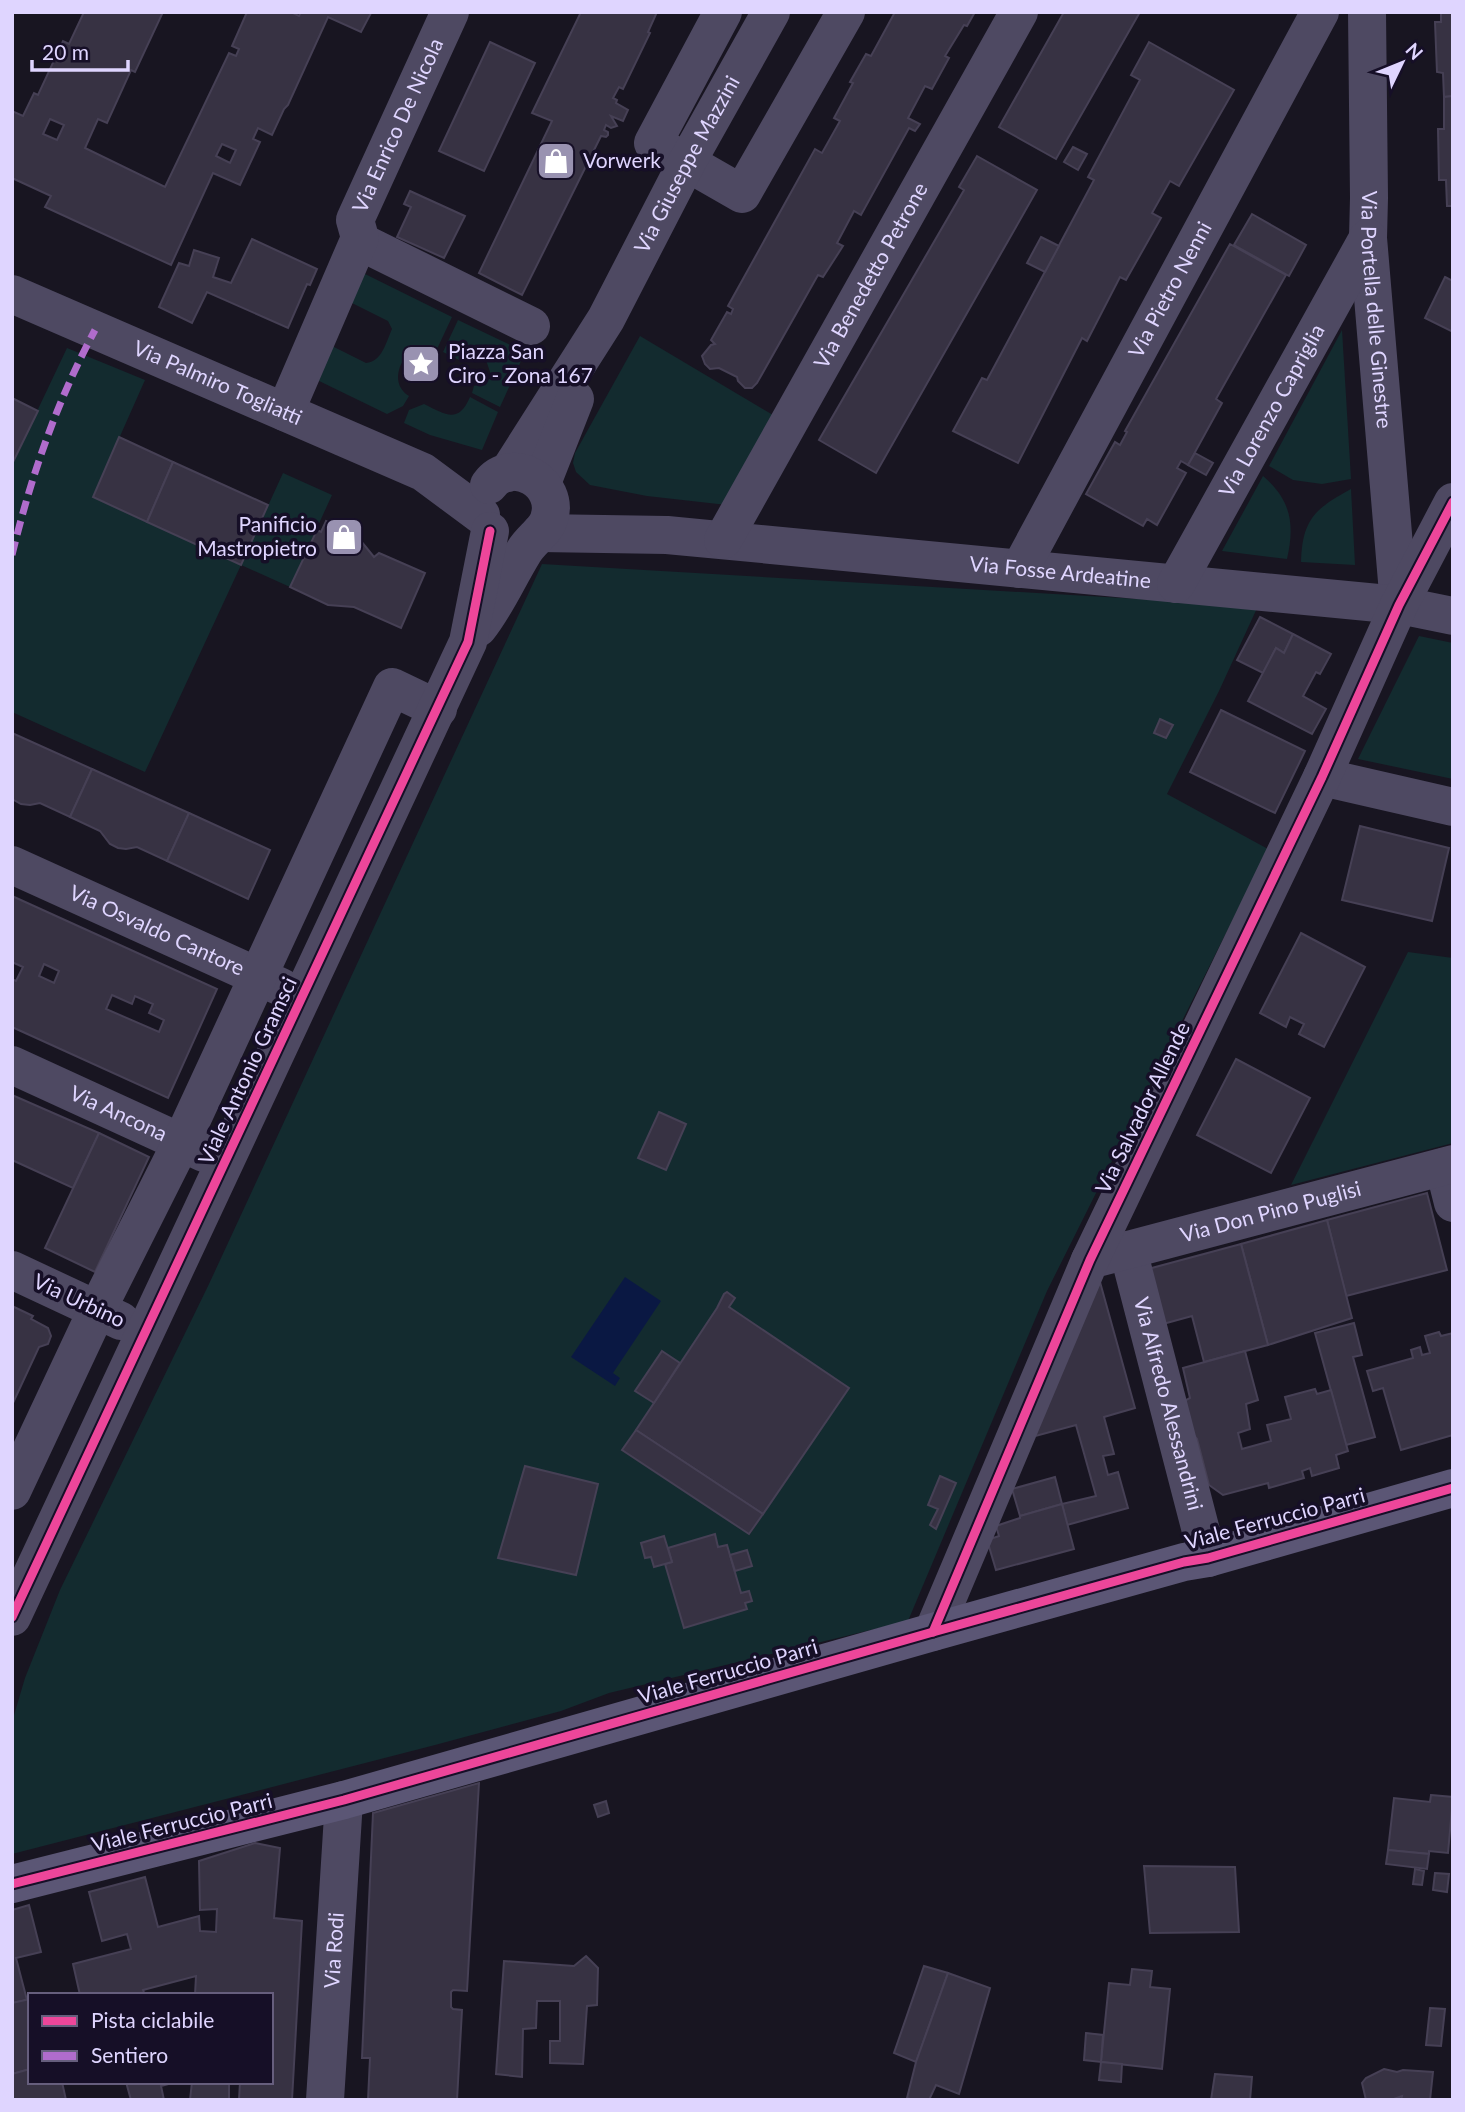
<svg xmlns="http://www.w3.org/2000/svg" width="1465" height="2112" font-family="Lato,sans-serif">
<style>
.green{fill:#132b2f;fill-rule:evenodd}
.water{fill:#0a1843}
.building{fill:#373243;stroke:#464055;stroke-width:2;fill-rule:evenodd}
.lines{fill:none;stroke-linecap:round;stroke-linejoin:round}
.street{stroke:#4e4962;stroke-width:38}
.secondary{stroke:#5b5675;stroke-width:38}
.quiet{stroke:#b06ccc;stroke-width:7;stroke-dasharray:14 7;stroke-linecap:butt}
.cycleway-casing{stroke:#160f27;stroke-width:13}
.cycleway{stroke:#ed469a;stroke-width:9}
.labels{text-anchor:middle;stroke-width:7;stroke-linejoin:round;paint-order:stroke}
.street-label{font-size:21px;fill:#dfd5ff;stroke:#160f27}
.poi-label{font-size:21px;fill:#dfd5ff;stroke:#160f27;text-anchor:start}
</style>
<rect width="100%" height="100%" fill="#181521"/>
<g class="green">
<path d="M363,273L452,317L437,349C411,335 382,379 409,396L403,406L387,414L315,379L330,345L366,363C382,362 386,342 392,329L388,321L350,302Z"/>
<path d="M458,320L525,352L500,407L472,393L474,386L492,378L484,354L463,362L443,352Z"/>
<path d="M1342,330L1351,479L1322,484L1293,480L1269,466Z"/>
<path d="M640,336L778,418L727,505L647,496L590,485L576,472L573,463L575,453Z"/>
<path d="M67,348L145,380L93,497L241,565L283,473L332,495L290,587L241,565L145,772L12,712V464Z"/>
<path d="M470,397L498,412L482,450L430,435L404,423L409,410L424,404C445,414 458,425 470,397Z"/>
<path d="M1263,476C1291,500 1295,524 1287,559L1222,551Z"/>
<path d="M1351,489L1355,565L1301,562C1302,519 1316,508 1351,489Z"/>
<path d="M542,564L1258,606L1219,691L1167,794L1268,849L1047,1291L908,1621L609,1693L561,1711L435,1745L12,1854V1722L25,1678L60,1590L209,1284ZM727,1293L735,1298L729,1307L849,1388L750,1534L622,1451L717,1308L723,1295ZM598,1485L576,1575L498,1558ZM715,1534L718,1547L727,1545L741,1593L749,1591L752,1601L684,1628L665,1565L672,1562L668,1549Z"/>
<path d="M1419,636L1453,643V779L1358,759Z"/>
<path d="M1408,952L1453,958V1143L1291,1185Z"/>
</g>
<path class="water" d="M625,1277L661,1301L613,1373L620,1378L615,1386L571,1357Z"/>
<g class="building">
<path d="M84,12H163L135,72L131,70L107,123L98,119L85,148L165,187L229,53L236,56L239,49L232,46L247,12H291L299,16L301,12L371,13L361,32L328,17L288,105L284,109L272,135L258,128L253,139L260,142L240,185L213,173L171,265L45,207L51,196L12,178V111L23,116L34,93L38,95L63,41L69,44ZM50,119L64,125L57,140L43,134ZM222,144L236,150L230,163L216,156Z"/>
<path d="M581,12H657L648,32L650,33L623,89L619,87L613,98L617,100L616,103L628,110L623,121L611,116L617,126L611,128L606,125L604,130L608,132V135L606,137L601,136L522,295L479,273L552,121L532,113Z"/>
<path d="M895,12H975L967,26L964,25L945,56L949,58L932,89L925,86L908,118L920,124L915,131L909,128L861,215L854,211L837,243L843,246L823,277L818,275L757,383L752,388H745L738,381L737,377L719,368L710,369L705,364L702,356L711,345L715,344L711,340L727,312L731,314L733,309L728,306L815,149L822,153L840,121L834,118L853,83L850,82L866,54L871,56Z"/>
<path d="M1064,12H1140L1056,159L999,127Z"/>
<path d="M1441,12H1453V96L1444,97L1443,73L1437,72L1435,22H1441Z"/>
<path d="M490,42L535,63L484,171L439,151Z"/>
<path d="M1149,42L1234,90L1179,186L1170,181L1152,213L1161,218L1126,280L1120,277L1087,341L1082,338L1018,463L953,431L982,378L987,380L1094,180L1088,177L1140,80L1131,75Z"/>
<path d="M1453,96V206H1447L1446,180H1439L1438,129H1444V97Z"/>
<path d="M1073,147L1087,154L1078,170L1064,162Z"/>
<path d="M977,156L1037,190L876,473L819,440L964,190L959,187Z"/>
<path d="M410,191L465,216L444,258L397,237L411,207L404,204Z"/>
<path d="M1252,214L1306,245L1289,276L1234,245Z"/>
<path d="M1041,237L1059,246L1045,272L1027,263Z"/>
<path d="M252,239L317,269L310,285L307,284L288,328L207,292L192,323L159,307L179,263L189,266L194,250L219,258L213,277L231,283Z"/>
<path d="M1230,244L1286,275L1216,399L1222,403L1188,465L1181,461L1177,468L1186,473L1157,525L1147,519L1143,526L1086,494L1115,442L1120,445L1127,432L1125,431Z"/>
<path d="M1445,277L1453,281V332L1425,318Z"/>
<path d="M12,398L38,411L12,464Z"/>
<path d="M119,437L173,462L147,522L93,497Z"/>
<path d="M1195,453L1213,463L1206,475L1188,465Z"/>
<path d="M173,462L268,505L241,565L147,522Z"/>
<path d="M326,521L357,536L374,557L379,553L425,573L401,628L354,607L328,605L290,587L317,530L321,532Z"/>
<path d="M1260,617L1293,634L1284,653L1276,648L1263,673L1237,660Z"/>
<path d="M1293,634L1331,654L1320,674L1316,672L1303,696L1326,709L1312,734L1248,701L1276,648L1284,653Z"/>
<path d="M1221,710L1305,751L1275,813L1190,772Z"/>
<path d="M1160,719L1173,725L1166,738L1154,733Z"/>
<path d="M12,733L92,769L70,817L40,803L30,805L21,804L12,799Z"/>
<path d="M92,769L189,813L167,861L137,847L126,849L118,848L110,844L100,831L70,817Z"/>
<path d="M189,813L270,850L248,899L167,861Z"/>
<path d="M1360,826L1449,848L1432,921L1342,900Z"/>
<path d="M12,896L217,989L168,1098L12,1027V979L16,981L23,967L12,962ZM44,964L59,971L54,983L39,976ZM112,995L132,1004L135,996L153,1004L149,1013L164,1020L159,1032L106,1009Z"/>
<path d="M1301,933L1365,967L1324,1047L1299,1034L1304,1024L1290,1017L1286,1027L1260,1013Z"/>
<path d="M1236,1059L1310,1098L1271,1173L1197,1135Z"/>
<path d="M12,1095L99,1133L73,1188L12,1160Z"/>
<path d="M659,1112L686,1124L666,1170L638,1158Z"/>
<path d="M99,1133L149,1157L95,1272L45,1248Z"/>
<path d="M1427,1193L1447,1270L1346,1296L1327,1220Z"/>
<path d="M1327,1220L1352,1318L1268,1345L1241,1244Z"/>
<path d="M1241,1244L1268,1345L1204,1362L1192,1316L1163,1324L1148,1269Z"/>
<path d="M1100,1282L1135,1408L1104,1417L1114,1454L1103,1456L1108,1475L1118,1472L1128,1508L1067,1525L1062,1504L1096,1496L1076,1425L1028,1438Z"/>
<path d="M727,1292L735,1298L729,1307L849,1388L763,1514L636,1430L717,1308L724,1294Z"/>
<path d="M12,1306L33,1316L31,1319L48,1328L51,1336L48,1344L39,1347L12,1405Z"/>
<path d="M1354,1323L1362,1355L1353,1357L1375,1437L1346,1445L1315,1333Z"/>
<path d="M1439,1332L1441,1336L1453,1333V1435L1401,1450L1383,1388L1373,1391L1367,1371L1413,1358L1411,1350L1420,1347L1422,1355L1430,1353L1425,1336Z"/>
<path d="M662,1351L680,1363L654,1403L635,1391Z"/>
<path d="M1245,1351L1258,1400L1246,1404L1250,1429L1238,1433L1242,1449L1271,1441L1267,1425L1291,1419L1285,1397L1315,1389L1317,1394L1331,1390L1348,1451L1336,1455L1339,1468L1312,1476L1310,1468L1302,1471L1304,1478L1269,1488L1268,1483L1223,1495L1209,1485L1197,1439L1187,1427L1186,1400L1190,1398L1183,1368Z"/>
<path d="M636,1430L763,1514L749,1534L622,1450Z"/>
<path d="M525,1466L598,1484L576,1575L498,1558Z"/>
<path d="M940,1476L956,1483L936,1529L930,1525L938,1509L928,1505Z"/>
<path d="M1055,1477L1062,1504L1020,1516L1012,1489Z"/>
<path d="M1062,1504L1074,1549L996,1570L988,1543L990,1539L999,1536L996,1526L1020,1518V1516Z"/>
<path d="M715,1534L718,1547L727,1545L741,1593L749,1591L752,1601L745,1603L747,1609L684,1628L665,1564L672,1562L668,1548Z"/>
<path d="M664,1536L672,1562L654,1567L651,1557L645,1558L641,1543Z"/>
<path d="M747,1550L752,1566L735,1571L730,1555Z"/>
<path d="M479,1783L467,1991L453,1990L451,1992V2007L453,2009L462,2010L457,2100H368L370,2058H362L373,1813Z"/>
<path d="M1431,1795L1453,1797L1448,1853L1429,1851V1854L1388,1850L1394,1798L1430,1802Z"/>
<path d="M606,1801L609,1813L598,1817L594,1805Z"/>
<path d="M255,1843L280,1848L274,1918L302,1921L292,2100H239L240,2082H271V1995H195L196,1976L143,1990L145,1995H91L90,1993L80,1995L73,1964L131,1949L127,1934L102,1941L89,1892L145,1877L158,1927L199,1916L200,1931L216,1932L217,1909L200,1910L199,1861Z"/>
<path d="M1388,1850L1429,1854L1427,1869L1386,1864Z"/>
<path d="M1144,1866L1235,1867L1239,1932L1150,1933Z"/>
<path d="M1415,1869L1424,1871L1422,1885L1413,1884Z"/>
<path d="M1435,1873L1449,1874L1447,1892L1433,1890Z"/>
<path d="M29,1905L41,1952L16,1958L27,2000L12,2003V1910Z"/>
<path d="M586,1956L598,1968L597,2005L587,2006L583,2064L550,2063V2041H560V2001H537L536,2028L523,2029L522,2077L496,2074L504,1961L574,1966Z"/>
<path d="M924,1966L948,1973L916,2062L894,2053Z"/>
<path d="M1132,1969L1152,1971L1150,1987L1170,1989L1162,2069L1101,2062L1109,1983L1130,1985Z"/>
<path d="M948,1973L990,1988L959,2094L936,2085L929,2100H913L907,2098L916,2062Z"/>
<path d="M30,1999V2069L12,2074V2003Z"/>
<path d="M1430,2008L1445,2009L1441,2046L1426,2045Z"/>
<path d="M1086,2033L1103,2035L1101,2062L1084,2060Z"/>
<path d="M1101,2062L1122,2064L1121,2082L1099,2080Z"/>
<path d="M30,2069V2082H62L66,2100H12V2074Z"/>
<path d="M1384,2069L1397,2072L1403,2070L1433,2072L1430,2100H1401L1402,2096L1391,2100H1366L1362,2083L1366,2078Z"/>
<path d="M1215,2074L1252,2077L1250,2100H1211Z"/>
<path d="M126,2082H176L161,2086L164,2100H131Z"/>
<path d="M192,2082H229V2100H190Z"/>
</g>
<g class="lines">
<g class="street">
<path d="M723,12L653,143L742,194L846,12"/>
<path id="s1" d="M1367,12L1369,198L1368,238L1399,605"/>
<path d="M359,241L531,326"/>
<path id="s2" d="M12,294L423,472L481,515"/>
<path id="s3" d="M285,412L360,238L355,220L450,12"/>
<path id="s4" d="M508,473L606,319L687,162L771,12"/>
<path d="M542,483L575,399"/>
<path id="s5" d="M540,533L667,535L1399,605L1453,616"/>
<path id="s6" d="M723,540L1019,12"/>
<path id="s7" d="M1020,569L1320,12"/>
<path id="s8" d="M1176,584L1368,238"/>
<path d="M478,628C497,604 507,579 523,553C530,540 545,532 549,519C561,483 512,454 489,485"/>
<path d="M1322,777L1453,807"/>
<path id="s9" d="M12,865L281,987"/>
<path id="s10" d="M12,1065L204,1153"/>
<path d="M1444,1167L1453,1203"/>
<path id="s11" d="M1128,1250L1208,1558"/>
<path id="s12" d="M1090,1260L1453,1164"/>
<path d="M12,1270L121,1321"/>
<path d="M12,1491L97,1310L181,1143L392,687L438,709"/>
<path d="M12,1617L468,642L490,531"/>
<path d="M933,1632L1090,1260L1322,777L1399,605L1453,502"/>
<path id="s13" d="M325,2100L344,1800"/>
</g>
<path class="secondary" d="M12,1884L344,1800L933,1632L1184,1562L1208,1558L1453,1488"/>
<path class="quiet" d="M12,555C31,476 57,401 95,330"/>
<g class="cycleway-casing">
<g id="cycleway">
<path d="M12,1617L468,642L490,531"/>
<path d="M933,1632L1090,1260L1322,777L1399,605L1453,502"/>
<path d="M12,1884L344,1800L933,1632L1184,1562L1208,1558L1453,1488"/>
</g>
</g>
<use href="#cycleway" class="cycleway"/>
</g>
<defs>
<g id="shop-square" transform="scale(2.0125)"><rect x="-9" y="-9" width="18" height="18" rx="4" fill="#9992b1" stroke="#160f27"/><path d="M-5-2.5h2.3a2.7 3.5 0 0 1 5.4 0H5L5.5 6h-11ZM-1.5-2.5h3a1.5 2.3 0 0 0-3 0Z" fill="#fff"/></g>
<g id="sight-square" transform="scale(2.0125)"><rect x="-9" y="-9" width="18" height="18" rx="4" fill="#9992b1" stroke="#160f27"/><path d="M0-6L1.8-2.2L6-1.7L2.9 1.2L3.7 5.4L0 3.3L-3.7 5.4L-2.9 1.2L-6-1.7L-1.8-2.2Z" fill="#fff"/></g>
</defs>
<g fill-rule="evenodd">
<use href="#shop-square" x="556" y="161"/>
<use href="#sight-square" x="421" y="364"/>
<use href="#shop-square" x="344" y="537"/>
</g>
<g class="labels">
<g class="street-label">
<text dy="7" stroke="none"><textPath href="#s3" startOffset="312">Via Enrico De Nicola</textPath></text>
<text dy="7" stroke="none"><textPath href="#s4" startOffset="357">Via Giuseppe Mazzini</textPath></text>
<text dy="7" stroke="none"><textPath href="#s6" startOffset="303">Via Benedetto Petrone</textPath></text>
<text dy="7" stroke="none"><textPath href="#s7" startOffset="317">Via Pietro Nenni</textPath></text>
<text dy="7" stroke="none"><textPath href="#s1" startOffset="298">Via Portella delle Ginestre</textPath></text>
<text dy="7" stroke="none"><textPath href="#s2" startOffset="224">Via Palmiro Togliatti</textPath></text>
<text dy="7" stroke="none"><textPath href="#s8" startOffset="198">Via Lorenzo Capriglia</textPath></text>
<text dy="7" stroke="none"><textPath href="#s5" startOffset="522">Via Fosse Ardeatine</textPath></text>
<text dy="7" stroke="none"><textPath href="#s9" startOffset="159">Via Osvaldo Cantore</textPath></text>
<text transform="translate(248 1071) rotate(-65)" y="7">Viale Antonio Gramsci</text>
<text transform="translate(1143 1108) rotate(-64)" y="7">Via Salvador Allende</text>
<text dy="7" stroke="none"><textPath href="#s10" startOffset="117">Via Ancona</textPath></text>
<text dy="7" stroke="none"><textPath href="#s12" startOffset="187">Via Don Pino Puglisi</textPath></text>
<text transform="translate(79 1301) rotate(25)" y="7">Via Urbino</text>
<text dy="7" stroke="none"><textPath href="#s11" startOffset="159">Via Alfredo Alessandrini</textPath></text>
<text transform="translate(1275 1519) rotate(-15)" y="7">Viale Ferruccio Parri</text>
<text transform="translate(728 1672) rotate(-16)" y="7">Viale Ferruccio Parri</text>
<text transform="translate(182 1823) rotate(-14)" y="7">Viale Ferruccio Parri</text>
<text dy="7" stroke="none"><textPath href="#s13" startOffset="150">Via Rodi</textPath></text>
</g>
<g class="poi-label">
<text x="583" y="168">Vorwerk</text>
<text x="448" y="359">Piazza San<tspan x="448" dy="24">Ciro - Zona 167</tspan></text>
<text x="317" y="532" text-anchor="end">Panificio<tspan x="317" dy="24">Mastropietro</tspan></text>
</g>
</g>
<rect width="1465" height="2112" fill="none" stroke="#dfd5ff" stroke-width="28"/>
<rect x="28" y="1993" width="245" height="91" fill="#160f27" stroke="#665e7d" stroke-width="2"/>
<rect x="42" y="2016" width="35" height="10" fill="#ed469a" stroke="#665e7d" stroke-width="2"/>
<text x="91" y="2028" font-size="21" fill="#dfd5ff">Pista ciclabile</text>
<rect x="42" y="2051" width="35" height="10" fill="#b06ccc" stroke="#665e7d" stroke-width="2"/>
<text x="91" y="2063" font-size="21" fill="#dfd5ff">Sentiero</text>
<g transform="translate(1402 63) rotate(47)" stroke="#160f27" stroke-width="5" paint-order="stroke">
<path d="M0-5L12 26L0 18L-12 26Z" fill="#dfd5ff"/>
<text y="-10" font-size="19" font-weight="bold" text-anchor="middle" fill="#dfd5ff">N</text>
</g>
<path d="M32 60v10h96v-10" fill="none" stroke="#dfd5ff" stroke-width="3.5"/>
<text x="42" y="60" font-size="21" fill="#dfd5ff" stroke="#160f27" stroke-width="5" paint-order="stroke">20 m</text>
</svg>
